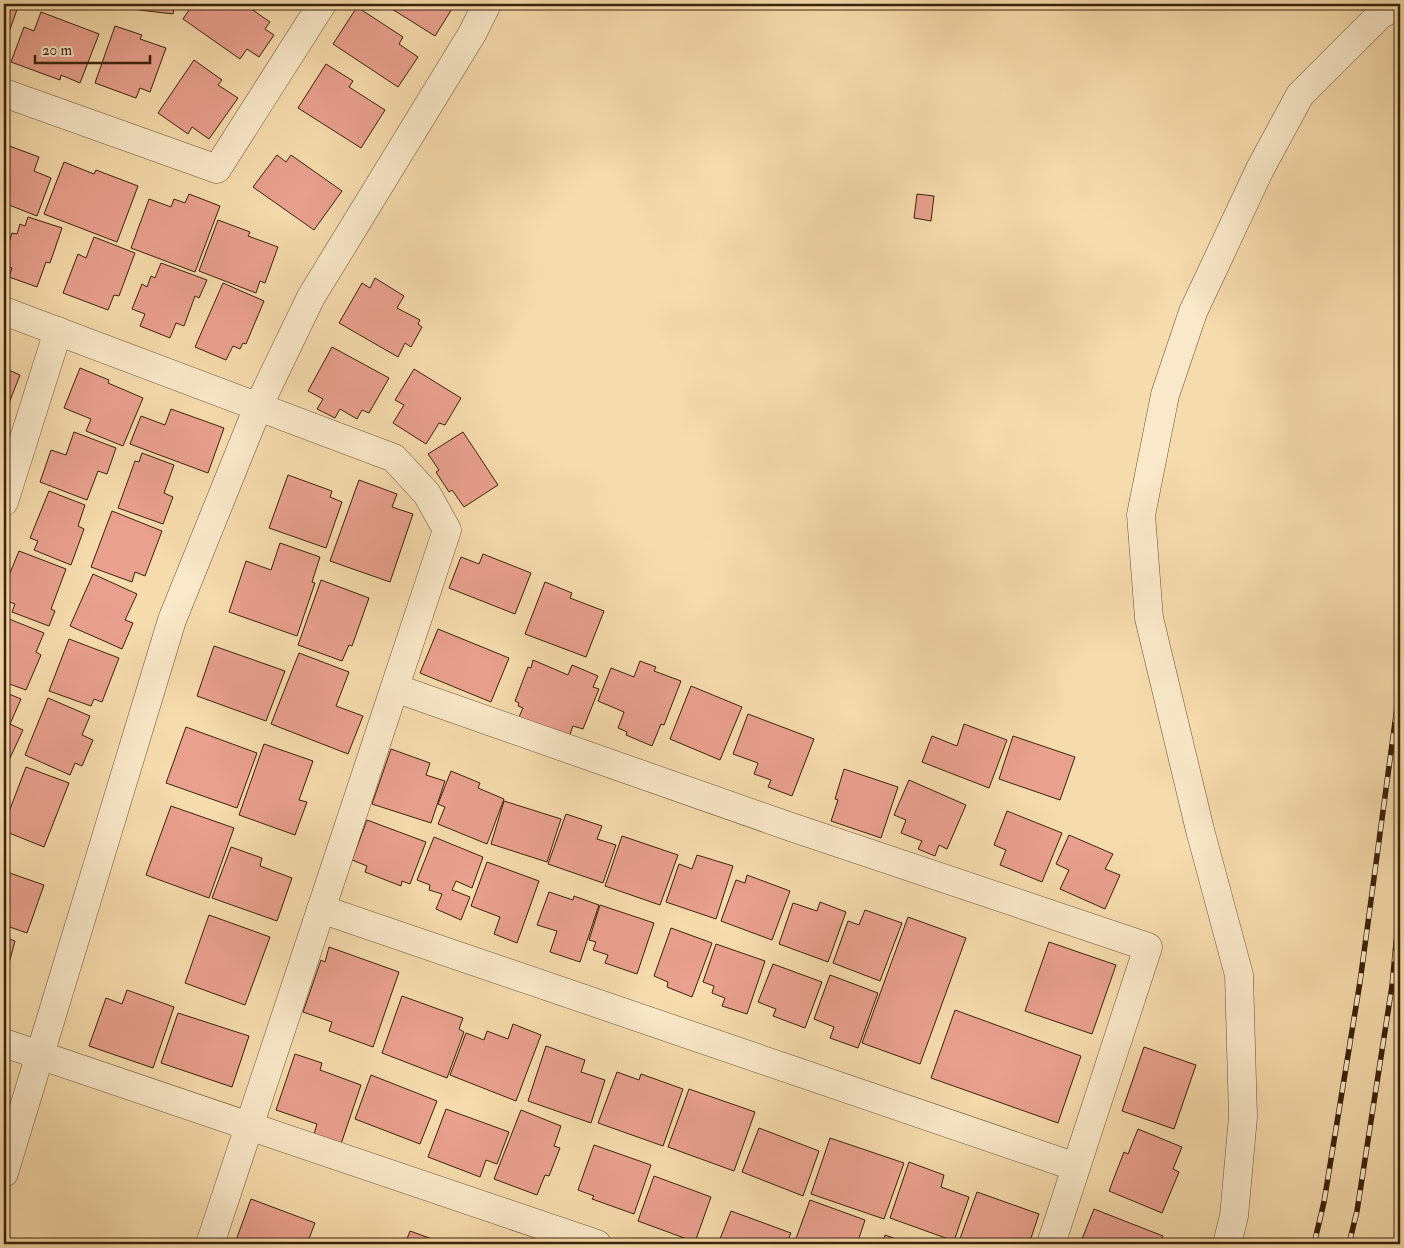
<svg xmlns="http://www.w3.org/2000/svg" width="1404" height="1248" font-family="'IM FELL Double Pica',serif">
<style>
.building{fill:#e9a08e;stroke:#3b220b}
.lines{fill:none;stroke-linecap:round;stroke-linejoin:round}
.minor-casing{stroke:#6a5033;stroke-width:29}
.minor{stroke:#f9e8c9;stroke-width:28}
.rail-casing{stroke:#3b220b;stroke-width:5.5}
.rail{stroke:#f9e8c9;stroke-width:4;stroke-dasharray:11;stroke-linecap:butt}
</style>
<rect width="100%" height="100%" fill="#f6dbac"/>
<filter id="stains"><feTurbulence type="fractalNoise" baseFrequency=".004" numOctaves="4"/><feColorMatrix values="0 0 0 0 .2 0 0 0 0 .09 0 0 0 0 .02 0 0 0 .5 -.17"/></filter>
<radialGradient id="worn" r=".72"><stop offset=".6" stop-color="#630" stop-opacity="0"/><stop offset="1" stop-color="#630" stop-opacity=".3"/></radialGradient>
<g class="building">
<path d="M4,4H19L4,46Z"/>
<path d="M113,4H134V6Z"/>
<path d="M140,4H175L173,14L139,10Z"/>
<path d="M193,4H244L270,22L265,29L274,35L259,57L247,49L240,59L183,19Z"/>
<path d="M282,4H293L289,9Z"/>
<path d="M384,4H455L435,36Z"/>
<path d="M357,7L403,37L399,44L418,57L398,87L333,44Z"/>
<path d="M41,12L99,34L80,83L61,75L60,80L11,62L24,27L34,31Z"/>
<path d="M115,26L142,35L140,39L166,48L150,92L140,88L136,98L95,83Z"/>
<path d="M194,60L222,80L218,85L238,98L209,139L192,127L188,134L158,113Z"/>
<path d="M326,64L353,81L349,87L385,110L361,148L298,108Z"/>
<path d="M4,144L39,157L34,171L51,178L37,216L4,203Z"/>
<path d="M277,155L286,162L291,155L342,191L314,230L253,187Z"/>
<path d="M64,162L94,174L96,170L138,186L117,242L44,214Z"/>
<path d="M189,194L220,206L195,272L131,248L149,199L171,207L174,199L185,203Z"/>
<path d="M917,194L934,196L931,221L914,218Z"/>
<path d="M28,217L62,228L50,263L46,262L37,287L9,277L12,268L4,266V257L12,233L17,234L20,224L25,226Z"/>
<path d="M218,220L250,232L248,236L278,247L265,283L260,281L256,293L199,271Z"/>
<path d="M94,237L135,253L119,296L114,295L108,310L63,293L78,254L86,258Z"/>
<path d="M161,263L207,280L199,298L195,296L184,326L176,323L170,338L140,326L145,314L132,309L142,284L147,287L151,276L155,278Z"/>
<path d="M375,278L404,296L397,308L420,320L418,324L422,327L411,347L405,343L398,357L339,323L362,283L370,288Z"/>
<path d="M223,283L264,301L246,344L243,343L240,349L233,346L226,360L195,347Z"/>
<path d="M332,347L389,378L369,413L362,410L357,419L340,409L335,418L317,409L323,399L308,391Z"/>
<path d="M4,368L20,375L4,416Z"/>
<path d="M80,368L109,380L108,383L143,398L123,446L86,431L91,419L64,408Z"/>
<path d="M414,369L461,398L445,425L439,423L426,444L393,423L404,405L395,400Z"/>
<path d="M171,409L224,428L208,473L130,444L141,416L165,425Z"/>
<path d="M74,432L116,448L107,474L98,471L87,500L40,482L51,450L66,455Z"/>
<path d="M463,432L498,485L464,507L452,490L449,492L436,472L439,470L428,454Z"/>
<path d="M142,453L174,465L164,493L173,497L163,524L118,508L135,461L139,462Z"/>
<path d="M288,475L332,491L330,497L342,502L326,548L269,528Z"/>
<path d="M359,480L397,494L392,507L413,514L390,582L330,561Z"/>
<path d="M49,491L85,505L78,526L84,529L71,565L34,550L38,541L30,538Z"/>
<path d="M112,511L162,531L145,576L135,572L132,582L91,567Z"/>
<path d="M280,543L320,557L312,582L315,583L297,636L229,612L246,561L271,570Z"/>
<path d="M19,551L66,569L51,609L55,611L49,626L12,612L15,604L4,600V575L5,572L10,573Z"/>
<path d="M483,554L531,573L515,614L449,588L461,557L479,564Z"/>
<path d="M93,574L137,594L125,620L133,623L122,649L70,626Z"/>
<path d="M321,580L369,598L352,646L349,645L342,661L298,645Z"/>
<path d="M545,582L572,593L570,598L604,611L586,657L525,634Z"/>
<path d="M4,617L44,633L36,652L41,655L26,690L4,682Z"/>
<path d="M438,629L509,658L491,702L420,673Z"/>
<path d="M69,639L119,658L102,702L94,699L91,706L49,691Z"/>
<path d="M214,646L285,671L266,721L197,696Z"/>
<path d="M299,653L349,672L336,706L363,716L348,754L271,724Z"/>
<path d="M533,660L568,675L572,665L598,676L593,687L599,689L583,729L573,726L569,737L519,717L523,708L518,706L519,703L515,701L528,667L531,668Z"/>
<path d="M640,661L656,667L654,671L681,681L664,725L661,724L652,746L626,735L627,732L618,728L624,712L598,701L611,668L634,677Z"/>
<path d="M691,686L742,707L720,760L670,739Z"/>
<path d="M4,692L21,699L10,724L23,730L10,758L4,755Z"/>
<path d="M48,698L90,716L82,735L93,740L82,766L75,763L70,775L25,755Z"/>
<path d="M748,714L814,739L792,796L768,787L771,780L754,774L758,763L733,754Z"/>
<path d="M964,724L1007,740L989,788L922,762L932,736L957,746Z"/>
<path d="M186,727L257,753L237,808L166,783Z"/>
<path d="M1013,736L1075,757L1060,800L999,779Z"/>
<path d="M264,744L313,761L299,800L307,802L295,835L239,815Z"/>
<path d="M391,749L430,763L426,775L445,781L431,823L372,804Z"/>
<path d="M26,767L69,783L44,847L4,831V825Z"/>
<path d="M844,769L898,787L881,838L831,821L838,800L835,799Z"/>
<path d="M451,771L480,783L478,788L504,799L487,844L438,824L445,807L438,804Z"/>
<path d="M909,780L966,805L947,849L939,845L935,856L918,849L922,841L901,833L906,820L894,815Z"/>
<path d="M504,801L561,819L547,862L491,844Z"/>
<path d="M171,806L234,828L209,898L146,875Z"/>
<path d="M1007,811L1062,833L1042,882L1000,865L1006,850L994,845Z"/>
<path d="M566,814L602,826L597,839L616,845L603,883L548,864Z"/>
<path d="M367,820L426,842L410,884L402,881L401,886L365,872L367,866L352,860Z"/>
<path d="M1069,835L1113,854L1105,869L1120,875L1105,909L1060,889L1069,870L1056,864Z"/>
<path d="M622,836L678,855L660,905L605,886Z"/>
<path d="M434,837L483,857L472,888L456,881L452,890L470,897L461,920L436,909L442,894L429,890L430,885L417,880Z"/>
<path d="M231,847L262,858L260,866L292,878L277,921L212,898Z"/>
<path d="M697,855L733,866L716,919L666,902L679,864L692,869Z"/>
<path d="M487,862L539,881L517,943L494,934L500,917L471,906Z"/>
<path d="M4,871L44,885L27,933L4,925Z"/>
<path d="M747,875L790,891L772,940L721,921L736,880L745,883Z"/>
<path d="M549,892L573,900L574,896L599,905L580,962L550,952L557,931L537,925Z"/>
<path d="M820,902L846,912L828,962L779,944L793,903L817,911Z"/>
<path d="M600,905L654,923L637,974L605,963L608,955L593,950L596,942L589,940Z"/>
<path d="M865,910L902,923L880,981L833,963L848,921L859,925Z"/>
<path d="M209,915L270,937L245,1005L185,983Z"/>
<path d="M908,917L966,938L920,1064L862,1043Z"/>
<path d="M671,928L712,943L692,997L667,987L668,982L654,976Z"/>
<path d="M4,937L15,941L4,982Z"/>
<path d="M1049,942L1116,965L1092,1034L1025,1011Z"/>
<path d="M716,944L765,961L747,1014L722,1006L725,998L712,993L714,986L703,982Z"/>
<path d="M329,947L399,972L373,1047L329,1031L332,1022L303,1012L321,960L325,962Z"/>
<path d="M773,964L822,982L805,1028L773,1016L776,1009L758,1002Z"/>
<path d="M830,975L878,993L858,1048L830,1038L834,1027L814,1019Z"/>
<path d="M127,990L174,1007L153,1068L89,1046L106,998L122,1004Z"/>
<path d="M402,996L463,1018L459,1029L464,1032L447,1078L382,1053Z"/>
<path d="M955,1010L1081,1056L1058,1123L931,1078Z"/>
<path d="M178,1013L249,1036L232,1087L161,1063Z"/>
<path d="M513,1024L541,1035L516,1101L450,1075L466,1033L484,1040L487,1031L508,1039Z"/>
<path d="M546,1046L585,1060L581,1072L605,1080L591,1123L528,1101Z"/>
<path d="M1144,1047L1196,1065L1174,1129L1122,1111Z"/>
<path d="M295,1054L322,1063L320,1070L361,1085L341,1144L314,1134L317,1124L276,1110Z"/>
<path d="M617,1072L639,1080L641,1074L683,1089L663,1146L598,1123Z"/>
<path d="M371,1075L437,1101L420,1144L355,1119Z"/>
<path d="M689,1089L755,1112L734,1171L668,1147Z"/>
<path d="M446,1109L509,1132L497,1164L486,1160L480,1177L428,1157Z"/>
<path d="M521,1110L561,1126L554,1146L560,1148L549,1176L545,1175L537,1195L494,1179Z"/>
<path d="M759,1128L819,1151L803,1196L742,1172Z"/>
<path d="M1138,1129L1182,1147L1173,1169L1179,1172L1162,1213L1109,1191L1124,1152L1128,1154Z"/>
<path d="M830,1138L904,1163L884,1219L811,1194Z"/>
<path d="M594,1145L651,1165L634,1214L592,1199L594,1196L578,1190Z"/>
<path d="M909,1162L944,1175L941,1187L969,1197L954,1241L890,1218Z"/>
<path d="M654,1176L711,1197L695,1242L638,1221Z"/>
<path d="M977,1192L1039,1214L1029,1244H958Z"/>
<path d="M251,1199L315,1223L307,1244L235,1243Z"/>
<path d="M810,1200L865,1220L857,1244H794Z"/>
<path d="M1094,1209L1163,1236L1160,1244H1080Z"/>
<path d="M731,1211L791,1233L786,1244H718Z"/>
<path d="M410,1231L446,1244H405Z"/>
<path d="M885,1235L910,1244H882Z"/>
</g>
<g class="lines">
<g class="minor-casing">
<g id="minor">
<path d="M4,93L217,169L322,4"/>
<path d="M4,311L394,458L427,494L447,530L210,1244"/>
<path d="M4,502L58,331"/>
<path d="M395,688L791,827L1148,947L1051,1244"/>
<path d="M321,909L1076,1167"/>
<path d="M4,1043L597,1244"/>
<path d="M4,1173L172,620L258,407L311,297L472,34L487,4"/>
<path d="M1227,1244L1234,1216L1243,1117L1239,975L1200,830L1149,618L1141,515L1165,395L1193,312L1260,169L1300,95L1380,15L1400,4"/>
</g>
</g>
<use href="#minor" class="minor"/>
<g class="rail-casing">
<g id="rail">
<path d="M1314,1244L1324,1202L1360,982L1400,685"/>
<path d="M1349,1244L1357,1211L1392,986L1400,901"/>
</g>
</g>
<use href="#rail" class="rail"/>
</g>
<rect width="1404" height="1248" fill="none" stroke="#f6dbac" stroke-width="20"/>
<rect x="5" y="5" width="1394" height="1238" fill="none" stroke="#3b220b" stroke-width="2.5"/>
<rect x="10" y="10" width="1384" height="1228" fill="none" stroke="#3b220b"/>
<path d="M35 55v8h115v-8" fill="none" stroke="#3b220b" stroke-width="2.5"/>
<text x="42" y="55" font-size="15" fill="#3b220b" stroke="#f9e8c9" stroke-width="4" paint-order="stroke">20 m</text>
<rect width="100%" height="100%" filter="url(#stains)"/>
<rect width="100%" height="100%" fill="url(#worn)"/>
</svg>
